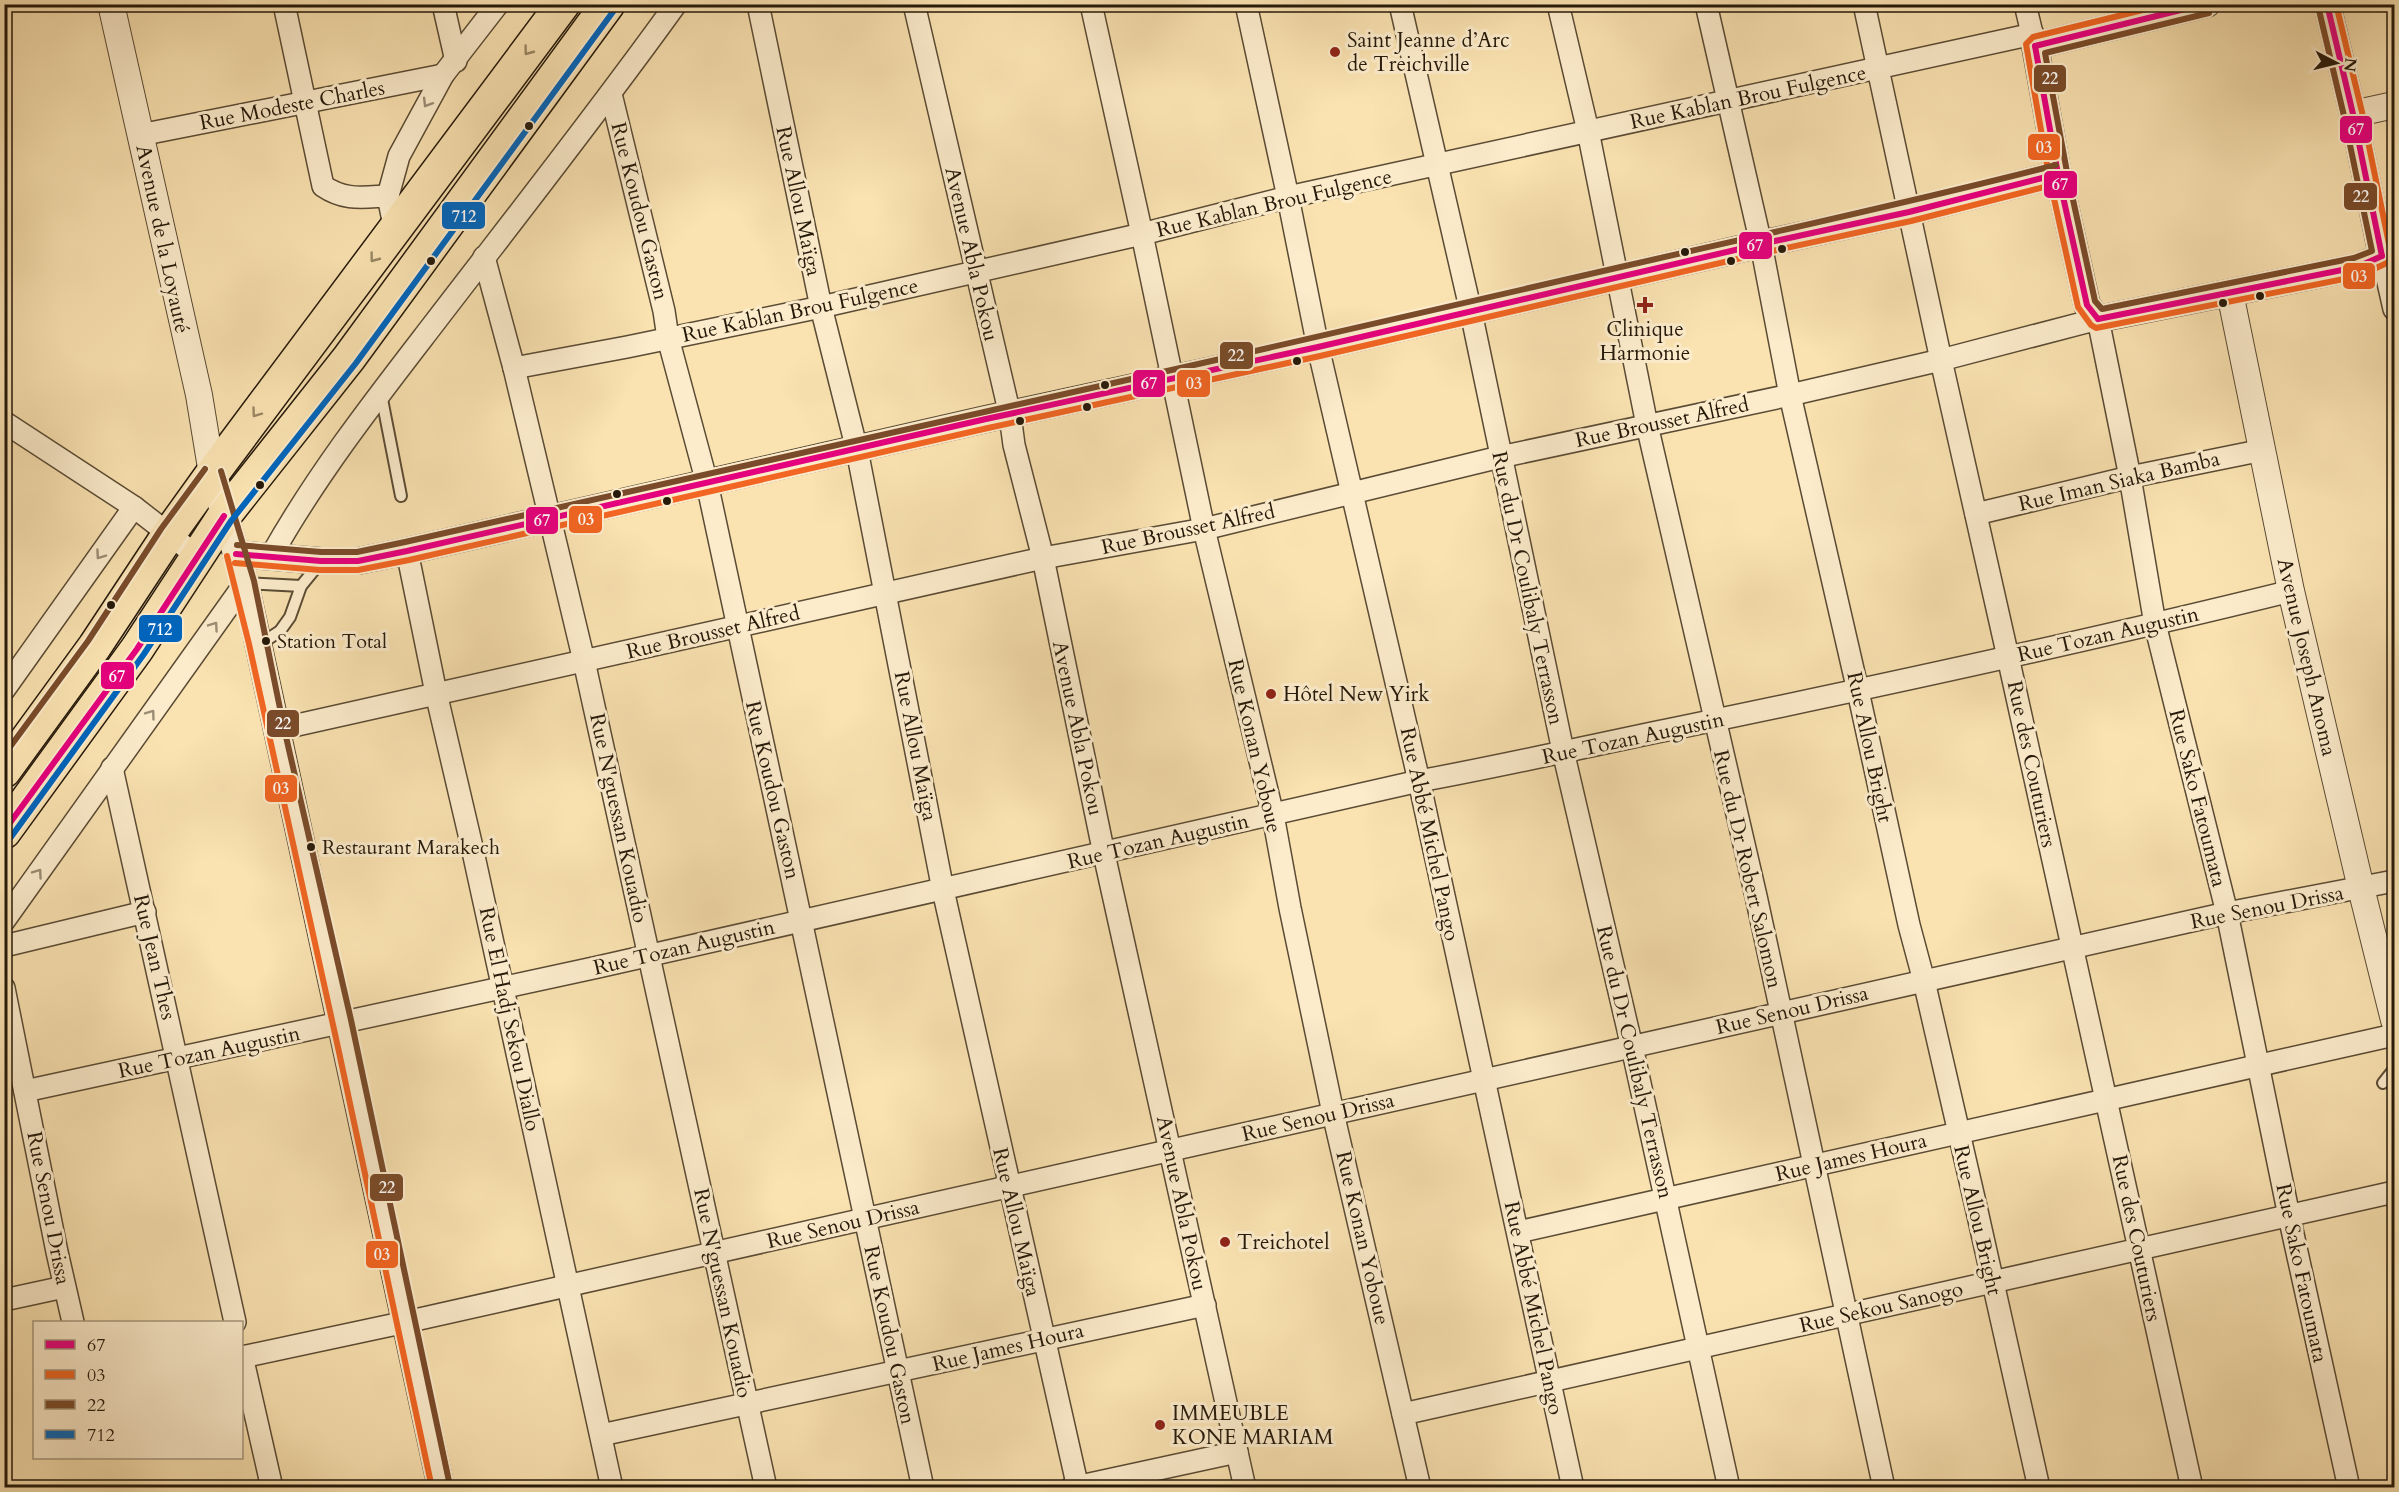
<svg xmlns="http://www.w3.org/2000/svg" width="2399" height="1492" font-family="Cardo,serif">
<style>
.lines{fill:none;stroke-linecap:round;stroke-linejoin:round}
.service-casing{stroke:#5a4b34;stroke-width:14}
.minor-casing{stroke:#5a4b34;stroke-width:24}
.tertiary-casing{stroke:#5a4b34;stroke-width:28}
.primary-casing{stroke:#25190a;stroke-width:36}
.service{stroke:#fceccc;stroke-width:10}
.minor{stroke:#fceccc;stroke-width:21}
.tertiary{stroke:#fceccc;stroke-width:26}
.primary{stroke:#fae2b1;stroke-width:33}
.bus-1-casing{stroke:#fceccc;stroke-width:10}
.bus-2-casing{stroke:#fceccc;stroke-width:10}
.bus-3-casing{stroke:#fceccc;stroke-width:10}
.bus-4-casing{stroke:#fceccc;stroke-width:10}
.bus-1{stroke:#e5007d;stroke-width:6}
.bus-2{stroke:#f26522;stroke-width:6}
.bus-3{stroke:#7a4b2a;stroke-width:6}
.bus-4{stroke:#0065bd;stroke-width:6}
.oneway{stroke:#9a8866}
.oneway2{stroke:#9b8d75}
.poi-dot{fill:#8f2418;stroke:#fceccc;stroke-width:2}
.bus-dot{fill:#25190a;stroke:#fceccc;stroke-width:2}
.labels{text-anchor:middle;stroke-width:6;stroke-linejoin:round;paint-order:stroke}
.bus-label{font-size:20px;fill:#25190a;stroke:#fceccc;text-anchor:start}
.poi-label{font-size:21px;fill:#25190a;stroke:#fceccc;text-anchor:start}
.street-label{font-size:21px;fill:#25190a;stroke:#fceccc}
.line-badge{stroke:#fceccc;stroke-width:2}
.badge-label{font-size:16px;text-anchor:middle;font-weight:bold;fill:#fff}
</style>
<rect width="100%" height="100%" fill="#fae2b1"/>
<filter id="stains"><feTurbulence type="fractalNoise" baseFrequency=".00333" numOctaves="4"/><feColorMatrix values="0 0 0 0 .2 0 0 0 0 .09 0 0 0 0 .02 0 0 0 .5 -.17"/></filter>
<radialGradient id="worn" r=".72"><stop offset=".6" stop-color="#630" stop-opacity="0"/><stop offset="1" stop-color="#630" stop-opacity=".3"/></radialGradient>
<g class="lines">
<g class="service-casing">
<g id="service">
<path d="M381,394L401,496"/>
<path d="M245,583L301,586"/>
<path d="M259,645L280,631L290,617L301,586L319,564"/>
<path d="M2383,1083L2394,1069"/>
</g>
</g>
<g class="minor-casing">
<g id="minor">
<path d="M284,4L323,186C345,201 363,197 388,196"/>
<path d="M443,4L456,61"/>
<path d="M758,4L821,307L857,450L943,890L1078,1488"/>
<path d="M914,4L1010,415L1014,445L1043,558L1104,854L1245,1488"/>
<path d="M1091,4L1142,234L1204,529L1273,815L1290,908L1333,1113L1420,1488"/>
<path d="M1246,4L1288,197L1318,347L1419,781L1573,1488"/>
<path d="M1400,4L1471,312L1563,751L1632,1047L1729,1488"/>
<path d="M1558,4L1588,131L1647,425L1756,896L1884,1488"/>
<path d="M1706,4L1761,244L1790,395L1858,691L1909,925L1924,981L1977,1211L2039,1488"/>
<path d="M1864,4L1941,360L2008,657L2192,1488"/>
<path d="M2025,4L2035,46"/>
<path d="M611,94L664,311L668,338L707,483L923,1488"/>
<path d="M140,135L443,75"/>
<path d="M395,231L388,196L399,156L443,75L498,4"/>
<path d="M2382,256L2394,309"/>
<path d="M484,257L514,368L584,661L766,1488"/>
<path d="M514,368L627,347L821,307L1142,234L1288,197L2033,34"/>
<path d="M4,422L134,507L197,556"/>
<path d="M1976,514L2130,477L2263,450"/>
<path d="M407,551L436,693L472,847L612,1488"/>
<path d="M271,556C317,474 375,400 432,326C514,219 597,114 676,4"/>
<path d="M4,690L134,507"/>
<path d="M275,730L1043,558L1204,529L1500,457L1790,395L1941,360L2098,319L2130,477L2155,624L2227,913L2289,1216L2349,1488"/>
<path d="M112,768L235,1322"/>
<path d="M4,921L245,583"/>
<path d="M4,946L145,912"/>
<path d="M4,988L57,1252L73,1322"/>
<path d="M25,1091L598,967L1419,781C1502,766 1584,747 1667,730C1876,687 2084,642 2291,591"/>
<path d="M1518,1232L2394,1035"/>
<path d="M4,1300L64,1287"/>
<path d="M242,1356L272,1488"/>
<path d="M242,1357L406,1322L2227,913L2394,881"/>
<path d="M1403,1414L2394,1192"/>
<path d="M601,1435L1205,1305"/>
<path d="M1071,1488L1237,1452"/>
</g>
</g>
<g class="tertiary-casing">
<g id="tertiary">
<path d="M111,4L199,395L212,474L245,583L252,615L441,1488"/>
<path d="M2207,4L2035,46L2058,174L2087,305L2098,319L2357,267L2382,256L2353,114L2327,4"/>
<path d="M2353,114L2394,105"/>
<path d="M2230,293L2291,591L2361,888L2394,1020"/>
<path d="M236,554L321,561H358L407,551L986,419L1318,347L1761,244L1909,212L2058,174"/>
</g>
</g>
<g class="primary-casing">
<g id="primary">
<path d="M4,771L95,646L169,534L212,474L563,4"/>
<path d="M4,832L137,649L224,516L349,358L608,4"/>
</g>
</g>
<use href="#service" class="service"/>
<use href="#minor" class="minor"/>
<use href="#tertiary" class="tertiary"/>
<use href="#primary" class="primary"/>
<g class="bus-1-casing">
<g id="bus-1">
<path d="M2327,4L2353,114L2382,256"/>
<path d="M2035,46L2058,174L2087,305L2098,319"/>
<path d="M2035,46L2205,4"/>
<path d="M2098,319L2357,267L2382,256"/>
<path d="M236,554L321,561H358L407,551L986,419L1318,347L1761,244L1909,212L2058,174"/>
<path d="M4,831L137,649L224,516"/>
</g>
</g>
<g class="bus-2-casing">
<g id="bus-2">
<path d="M2167,4L2033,37L2026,44L2049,176L2078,307L2091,325L2096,328L2359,276L2389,262L2391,254L2362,112L2336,4"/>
<path d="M227,556L249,644L339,1052L432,1488"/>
<path d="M235,563L320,570H358L409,560L988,428L1320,356L1763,253L1911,221L2060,183"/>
</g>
</g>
<g class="bus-3-casing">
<g id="bus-3">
<path d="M2209,13L2045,53L2067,172L2095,301L2102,309L2354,258L2372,251L2344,116L2318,6"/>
<path d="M221,471L254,581L284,728L351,1020L450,1486"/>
<path d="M237,545L321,552H357L405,542C812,450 1219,361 1625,266C1769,233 1913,202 2056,165"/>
<path d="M4,755L88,641L161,529L205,469"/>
</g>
</g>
<g class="bus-4-casing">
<path id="bus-4" d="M11,837L144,654L231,521L356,363L615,9"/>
</g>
<use href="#bus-1" class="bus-1"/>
<use href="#bus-2" class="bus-2"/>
<use href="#bus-3" class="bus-3"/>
<use href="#bus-4" class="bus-4"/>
</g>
<defs><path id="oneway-chevron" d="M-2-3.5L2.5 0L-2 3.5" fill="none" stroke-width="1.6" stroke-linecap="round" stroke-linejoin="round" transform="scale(1.5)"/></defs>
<g class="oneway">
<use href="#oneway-chevron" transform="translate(528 51) rotate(127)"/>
<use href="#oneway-chevron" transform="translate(374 258) rotate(127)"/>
<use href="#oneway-chevron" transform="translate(256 413) rotate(126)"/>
</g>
<g class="oneway2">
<use href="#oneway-chevron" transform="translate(427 103) rotate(121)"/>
<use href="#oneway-chevron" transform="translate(100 555) rotate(125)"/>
<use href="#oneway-chevron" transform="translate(214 626) rotate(-55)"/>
<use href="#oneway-chevron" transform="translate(151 714) rotate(-54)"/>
<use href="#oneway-chevron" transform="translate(38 873) rotate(-55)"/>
</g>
<g class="poi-dot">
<circle cx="1335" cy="52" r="6"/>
<path d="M1642 296h6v6h6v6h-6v6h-6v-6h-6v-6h6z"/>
<circle cx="1271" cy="694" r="6"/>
<circle cx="1225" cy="1242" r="6"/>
<circle cx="1160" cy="1425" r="6"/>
</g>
<g class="bus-dot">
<circle cx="529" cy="126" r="5"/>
<circle cx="1782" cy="249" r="5"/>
<circle cx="1685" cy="252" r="5"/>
<circle cx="431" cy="261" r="5"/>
<circle cx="1731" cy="261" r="5"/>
<circle cx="2260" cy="296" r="5"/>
<circle cx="2223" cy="303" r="5"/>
<circle cx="1297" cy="361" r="5"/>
<circle cx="1105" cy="385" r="5"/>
<circle cx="1087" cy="407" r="5"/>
<circle cx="1020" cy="421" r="5"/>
<circle cx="260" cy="485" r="5"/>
<circle cx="617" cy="494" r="5"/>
<circle cx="667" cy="501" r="5"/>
<circle cx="111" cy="605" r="5"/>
<circle cx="266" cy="641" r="5"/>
<circle cx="311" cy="847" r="5"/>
</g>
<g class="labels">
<g class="bus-label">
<text x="277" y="648">Station Total</text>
<text x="322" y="854">Restaurant Marakech</text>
</g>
<g class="poi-label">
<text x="1347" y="47">Saint Jeanne d’Arc<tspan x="1347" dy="24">de Treichville</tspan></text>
<text x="1645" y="336" text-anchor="middle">Clinique<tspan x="1645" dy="24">Harmonie</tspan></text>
<text x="1283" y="701">Hôtel New Yirk</text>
<text x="1237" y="1249">Treichotel</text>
<text x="1172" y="1420">IMMEUBLE<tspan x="1172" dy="24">KONE MARIAM</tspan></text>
</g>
<g class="street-label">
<text transform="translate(1748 97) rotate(-12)" y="7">Rue Kablan Brou Fulgence</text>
<text transform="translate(292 105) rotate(-11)" y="7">Rue Modeste Charles</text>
<text transform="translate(799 201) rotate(78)" y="7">Rue Allou Maïga</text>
<text transform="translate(1274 203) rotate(-13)" y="7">Rue Kablan Brou Fulgence</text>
<text transform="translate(640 211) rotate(76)" y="7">Rue Koudou Gaston</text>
<text transform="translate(163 239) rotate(78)" y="7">Avenue de la Loyauté</text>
<text transform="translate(972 254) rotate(77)" y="7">Avenue Abla Pokou</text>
<text transform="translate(800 310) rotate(-12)" y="7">Rue Kablan Brou Fulgence</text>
<text transform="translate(1662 422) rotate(-12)" y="7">Rue Brousset Alfred</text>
<text transform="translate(2119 481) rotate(-13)" y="7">Rue Iman Siaka Bamba</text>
<text transform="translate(1188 529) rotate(-12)" y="7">Rue Brousset Alfred</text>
<text transform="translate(1528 588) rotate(78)" y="7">Rue du Dr Coulibaly Terrasson</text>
<text transform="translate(713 632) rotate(-13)" y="7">Rue Brousset Alfred</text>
<text transform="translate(2108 634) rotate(-13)" y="7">Rue Tozan Augustin</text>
<text transform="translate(2307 657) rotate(77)" y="7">Avenue Joseph Anoma</text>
<text transform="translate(1078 728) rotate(78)" y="7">Avenue Abla Pokou</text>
<text transform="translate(1633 738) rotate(-12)" y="7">Rue Tozan Augustin</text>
<text transform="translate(916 746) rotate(79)" y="7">Rue Allou Maïga</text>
<text transform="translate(1255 746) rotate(77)" y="7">Rue Konan Yoboue</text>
<text transform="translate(1870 747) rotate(78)" y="7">Rue Allou Bright</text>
<text transform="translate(2032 764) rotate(78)" y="7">Rue des Couturiers</text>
<text transform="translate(773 790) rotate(77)" y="7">Rue Koudou Gaston</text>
<text transform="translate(2198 798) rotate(76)" y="7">Rue Sako Fatoumata</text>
<text transform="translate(619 818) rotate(78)" y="7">Rue N'guessan Kouadio</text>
<text transform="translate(1430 834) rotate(78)" y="7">Rue Abbé Michel Pango</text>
<text transform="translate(1158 841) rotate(-13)" y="7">Rue Tozan Augustin</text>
<text transform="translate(1748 869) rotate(77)" y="7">Rue du Dr Robert Salomon</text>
<text transform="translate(2267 907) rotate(-11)" y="7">Rue Senou Drissa</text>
<text transform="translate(684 947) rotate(-13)" y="7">Rue Tozan Augustin</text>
<text transform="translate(155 957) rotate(77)" y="7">Rue Jean Thes</text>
<text transform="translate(1792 1010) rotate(-13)" y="7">Rue Senou Drissa</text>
<text transform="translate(510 1019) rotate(78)" y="7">Rue El Hadj Sekou Diallo</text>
<text transform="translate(209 1052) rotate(-12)" y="7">Rue Tozan Augustin</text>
<text transform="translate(1635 1062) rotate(77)" y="7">Rue du Dr Coulibaly Terrasson</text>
<text transform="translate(1318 1117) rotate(-13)" y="7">Rue Senou Drissa</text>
<text transform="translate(1851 1157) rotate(-13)" y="7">Rue James Houra</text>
<text transform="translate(1182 1203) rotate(78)" y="7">Avenue Abla Pokou</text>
<text transform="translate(49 1208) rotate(79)" y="7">Rue Senou Drissa</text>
<text transform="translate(1978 1220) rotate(77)" y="7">Rue Allou Bright</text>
<text transform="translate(1017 1222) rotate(77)" y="7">Rue Allou Maïga</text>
<text transform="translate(843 1224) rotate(-13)" y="7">Rue Senou Drissa</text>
<text transform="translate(1363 1238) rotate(77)" y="7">Rue Konan Yoboue</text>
<text transform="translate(2137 1238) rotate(78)" y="7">Rue des Couturiers</text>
<text transform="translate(2302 1273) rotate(78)" y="7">Rue Sako Fatoumata</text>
<text transform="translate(723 1293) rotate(78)" y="7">Rue N'guessan Kouadio</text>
<text transform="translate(1881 1307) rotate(-13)" y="7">Rue Sekou Sanogo</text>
<text transform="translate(1534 1308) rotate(78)" y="7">Rue Abbé Michel Pango</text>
<text transform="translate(890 1335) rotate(78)" y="7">Rue Koudou Gaston</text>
<text transform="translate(1008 1347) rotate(-13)" y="7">Rue James Houra</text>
</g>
</g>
<g class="line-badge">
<rect x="2033" y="64" width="34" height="29" rx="6" fill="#7a4b2a"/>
<rect x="2339" y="115" width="34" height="29" rx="6" fill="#e5007d"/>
<rect x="2027" y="133" width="34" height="28" rx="6" fill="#f26522"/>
<rect x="2043" y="170" width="35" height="29" rx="6" fill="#e5007d"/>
<rect x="2343" y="182" width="35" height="29" rx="6" fill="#7a4b2a"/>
<rect x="441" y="201" width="45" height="29" rx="6" fill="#0065bd"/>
<rect x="1738" y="231" width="35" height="29" rx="6" fill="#e5007d"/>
<rect x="2342" y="262" width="34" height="28" rx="6" fill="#f26522"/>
<rect x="1219" y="341" width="35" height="29" rx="6" fill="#7a4b2a"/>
<rect x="1176" y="369" width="35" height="29" rx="6" fill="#f26522"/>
<rect x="1132" y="369" width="34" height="29" rx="6" fill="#e5007d"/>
<rect x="568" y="505" width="35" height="29" rx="6" fill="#f26522"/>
<rect x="525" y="506" width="34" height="29" rx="6" fill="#e5007d"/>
<rect x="138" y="614" width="45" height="29" rx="6" fill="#0065bd"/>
<rect x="100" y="661" width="35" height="29" rx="6" fill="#e5007d"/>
<rect x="266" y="709" width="34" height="29" rx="6" fill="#7a4b2a"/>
<rect x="264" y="774" width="34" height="29" rx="6" fill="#f26522"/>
<rect x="369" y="1173" width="35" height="29" rx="6" fill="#7a4b2a"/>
<rect x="365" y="1240" width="34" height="29" rx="6" fill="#f26522"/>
</g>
<g class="badge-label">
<text x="2050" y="84">22</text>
<text x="2356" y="135">67</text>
<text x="2044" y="153">03</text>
<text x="2060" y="190">67</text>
<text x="2361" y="202">22</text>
<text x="464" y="222">712</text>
<text x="1755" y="251">67</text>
<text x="2359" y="282">03</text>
<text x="1236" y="361">22</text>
<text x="1194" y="389">03</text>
<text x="1149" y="389">67</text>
<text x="586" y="525">03</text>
<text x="542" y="526">67</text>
<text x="160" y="635">712</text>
<text x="117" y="682">67</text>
<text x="283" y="729">22</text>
<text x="281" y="794">03</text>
<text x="387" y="1193">22</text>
<text x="382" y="1260">03</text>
</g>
<rect width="2399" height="1492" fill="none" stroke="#fae2b1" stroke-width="24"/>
<rect x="6" y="6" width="2387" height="1480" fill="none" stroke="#25190a" stroke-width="3"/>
<rect x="12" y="12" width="2375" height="1468" fill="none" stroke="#25190a" stroke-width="1.5"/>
<rect x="33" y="1321" width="210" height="138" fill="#fceccc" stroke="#a6987e" stroke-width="1.5"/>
<rect x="45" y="1340" width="30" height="9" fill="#e5007d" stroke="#a6987e" stroke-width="1.5"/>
<text x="87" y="1351" font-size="18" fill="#25190a">67</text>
<rect x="45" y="1370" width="30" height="9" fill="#f26522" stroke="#a6987e" stroke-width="1.5"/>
<text x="87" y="1381" font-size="18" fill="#25190a">03</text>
<rect x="45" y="1400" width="30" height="9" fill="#7a4b2a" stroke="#a6987e" stroke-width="1.5"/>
<text x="87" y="1411" font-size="18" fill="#25190a">22</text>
<rect x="45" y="1430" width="30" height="9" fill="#0065bd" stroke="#a6987e" stroke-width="1.5"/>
<text x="87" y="1441" font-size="18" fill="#25190a">712</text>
<g transform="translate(2336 63) rotate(97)" stroke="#fceccc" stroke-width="4.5" paint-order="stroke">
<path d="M0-4.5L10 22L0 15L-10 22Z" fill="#25190a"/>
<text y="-9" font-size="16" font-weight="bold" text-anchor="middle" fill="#25190a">N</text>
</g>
<rect width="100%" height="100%" filter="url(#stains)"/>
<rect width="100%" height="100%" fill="url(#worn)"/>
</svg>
